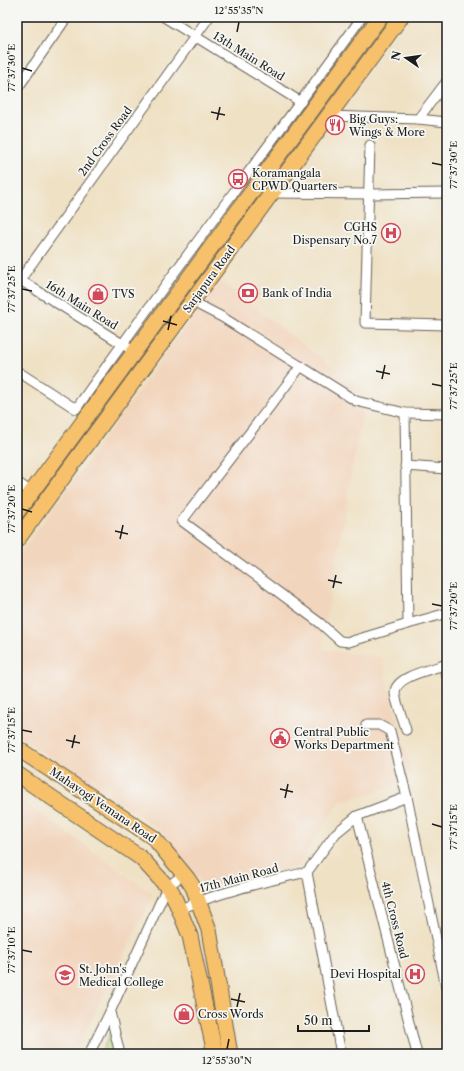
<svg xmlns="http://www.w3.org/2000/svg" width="464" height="1071" font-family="'Libre Caslon Text',serif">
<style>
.built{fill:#f2d5bd}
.green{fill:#aec66b;stroke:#657144}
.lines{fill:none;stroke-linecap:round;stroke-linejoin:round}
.street-casing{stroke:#666157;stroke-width:11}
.primary-casing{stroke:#666157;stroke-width:17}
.street{stroke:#fff;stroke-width:9}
.primary{stroke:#f6c16b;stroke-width:15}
.ticks{fill:none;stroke:#1c1c1c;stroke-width:1.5}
.labels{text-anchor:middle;stroke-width:3.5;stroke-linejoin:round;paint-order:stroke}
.street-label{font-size:11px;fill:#1c1c1c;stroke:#f6f6f2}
.poi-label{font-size:11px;fill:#1c1c1c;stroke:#f6f6f2;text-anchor:start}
.neatline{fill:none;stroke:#1c1c1c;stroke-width:1.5}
.ticks-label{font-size:10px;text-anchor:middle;fill:#1c1c1c}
</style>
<rect width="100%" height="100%" fill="#f6f6f2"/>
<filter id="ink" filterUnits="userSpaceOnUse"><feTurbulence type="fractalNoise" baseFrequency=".025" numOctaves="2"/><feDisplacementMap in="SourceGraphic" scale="8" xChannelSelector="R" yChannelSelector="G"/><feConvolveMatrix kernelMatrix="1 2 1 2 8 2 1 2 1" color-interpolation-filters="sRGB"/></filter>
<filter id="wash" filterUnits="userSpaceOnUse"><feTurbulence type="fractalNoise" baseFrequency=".012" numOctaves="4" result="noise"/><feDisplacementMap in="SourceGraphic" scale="16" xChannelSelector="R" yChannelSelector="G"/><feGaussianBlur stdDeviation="0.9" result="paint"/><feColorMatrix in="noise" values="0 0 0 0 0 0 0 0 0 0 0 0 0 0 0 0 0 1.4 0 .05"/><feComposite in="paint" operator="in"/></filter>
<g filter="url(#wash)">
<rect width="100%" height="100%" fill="#efe1c4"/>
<g class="built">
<path d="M219,281L366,392L321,649L382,657L386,680L412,772L403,775L405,782L340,802L297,866L205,887L161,830L17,735V558Z"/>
<path d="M17,797L153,895L74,1054H17Z"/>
</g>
<path class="green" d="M111,1031L116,1054H100Z"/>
</g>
<g filter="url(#ink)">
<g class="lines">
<g class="street-casing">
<g id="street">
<path d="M164,17L301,102"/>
<path d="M17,89L67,17"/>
<path d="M327,114L329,116L418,119L447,122"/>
<path d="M418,119L447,81"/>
<path d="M370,145L365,323L447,325"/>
<path d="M271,193L369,194L447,193"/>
<path d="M17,278L135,352"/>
<path d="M20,280L209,17"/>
<path d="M193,302L222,317L356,401L405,413L447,414"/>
<path d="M301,366L182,521L320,623L340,641L349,642L408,624"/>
<path d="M17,371L76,409C169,277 268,148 362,17"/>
<path d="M405,413L408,624L447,613"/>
<path d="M405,466L447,469"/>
<path d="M17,482L31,492"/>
<path d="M444,665L447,676"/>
<path d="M366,725H379L390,731L407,797L447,992"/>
<path d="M406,730C403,719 397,706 395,694C393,676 434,669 447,664"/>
<path d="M357,816L417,1054"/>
<path d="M307,872L341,1054"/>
<path d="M307,872L336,833L357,816L407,797"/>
<path d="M178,910C219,892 264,882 307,872"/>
<path d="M110,1012L120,1054"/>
<path d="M89,1054L110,1012L167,887L184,874"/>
</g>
</g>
<g class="primary-casing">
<g id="primary">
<path d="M17,512L380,17"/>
<path d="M17,540L401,17"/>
<path d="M17,748L154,838L187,878L193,887L209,930L230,1054"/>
<path d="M17,774L141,858L172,892L190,936L215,1054"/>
</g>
</g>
<use href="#street" class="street"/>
<use href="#primary" class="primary"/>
</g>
</g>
<path class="ticks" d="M237,32L239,22M22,68L32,71M211,112L225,115M217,120L220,107M432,163L442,165M22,289L32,291M163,321L177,325M168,330L171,316M376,371L390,374M382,379L385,365M432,384L442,386M22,509L32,512M115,531L128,534M120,539L123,525M328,580L342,583M333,588L336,575M432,604L442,606M22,730L32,732M66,740L80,743M72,748L75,735M280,789L293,792M285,798L288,784M432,824L442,827M22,950L32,952M231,999L245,1002M237,1007L240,993M227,1049L229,1039"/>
<defs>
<g id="restaurant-ring" transform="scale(1)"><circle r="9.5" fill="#f6f6f2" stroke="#d1495b" stroke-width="1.5"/><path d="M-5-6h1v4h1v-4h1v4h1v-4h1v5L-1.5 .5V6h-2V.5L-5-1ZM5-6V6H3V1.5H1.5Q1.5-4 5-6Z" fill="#d1495b"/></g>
<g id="bus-ring" transform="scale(1)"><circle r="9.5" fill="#f6f6f2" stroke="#d1495b" stroke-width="1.5"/><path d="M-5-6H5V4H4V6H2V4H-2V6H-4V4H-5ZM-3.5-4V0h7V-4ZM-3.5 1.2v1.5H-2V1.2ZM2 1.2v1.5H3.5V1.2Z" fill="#d1495b"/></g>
<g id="hospital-ring" transform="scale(1)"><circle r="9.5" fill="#f6f6f2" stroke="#d1495b" stroke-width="1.5"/><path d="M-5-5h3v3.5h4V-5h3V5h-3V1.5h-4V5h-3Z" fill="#d1495b"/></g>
<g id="bank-ring" transform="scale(1)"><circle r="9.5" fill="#f6f6f2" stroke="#d1495b" stroke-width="1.5"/><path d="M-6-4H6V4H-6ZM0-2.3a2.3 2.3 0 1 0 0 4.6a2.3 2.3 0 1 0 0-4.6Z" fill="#d1495b"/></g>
<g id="shop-ring" transform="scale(1)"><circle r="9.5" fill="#f6f6f2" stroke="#d1495b" stroke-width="1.5"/><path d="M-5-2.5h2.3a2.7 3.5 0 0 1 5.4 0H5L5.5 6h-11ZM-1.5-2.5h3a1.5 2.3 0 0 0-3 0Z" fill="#d1495b"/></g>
<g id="civic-ring" transform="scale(1)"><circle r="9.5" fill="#f6f6f2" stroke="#d1495b" stroke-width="1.5"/><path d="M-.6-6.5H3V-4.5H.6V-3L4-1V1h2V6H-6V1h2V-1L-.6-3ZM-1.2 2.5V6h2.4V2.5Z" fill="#d1495b"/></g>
<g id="university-ring" transform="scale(1)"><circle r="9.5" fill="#f6f6f2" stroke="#d1495b" stroke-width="1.5"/><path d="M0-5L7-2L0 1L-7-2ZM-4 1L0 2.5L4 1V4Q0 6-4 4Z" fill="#d1495b"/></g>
</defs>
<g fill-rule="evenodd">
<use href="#restaurant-ring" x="335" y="125"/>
<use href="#bus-ring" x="238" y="179"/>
<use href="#hospital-ring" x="391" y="233"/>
<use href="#bank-ring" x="248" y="293"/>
<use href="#shop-ring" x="98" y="294"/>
<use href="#civic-ring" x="280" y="738"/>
<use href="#hospital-ring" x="415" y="974"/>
<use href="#university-ring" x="65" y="975"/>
<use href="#shop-ring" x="184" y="1014"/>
</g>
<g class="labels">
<g class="street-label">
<text transform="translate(249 56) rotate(32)" y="4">13th Main Road</text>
<text transform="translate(105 141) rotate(-54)" y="4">2nd Cross Road</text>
<text transform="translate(209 279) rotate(-54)" y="4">Sarjapura Road</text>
<text transform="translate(82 305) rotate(32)" y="4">16th Main Road</text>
<text transform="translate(103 805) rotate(34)" y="4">Mahayogi Vemana Road</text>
<text transform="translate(239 878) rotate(-15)" y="4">17th Main Road</text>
<text transform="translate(395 920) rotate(76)" y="4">4th Cross Road</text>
</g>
<g class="poi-label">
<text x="349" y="123">Big Guys:<tspan x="349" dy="13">Wings &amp; More</tspan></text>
<text x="252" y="177">Koramangala<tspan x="252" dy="13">CPWD Quarters</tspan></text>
<text x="377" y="231" text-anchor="end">CGHS<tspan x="377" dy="13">Dispensary No.7</tspan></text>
<text x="262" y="297">Bank of India</text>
<text x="112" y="298">TVS</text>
<text x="294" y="736">Central Public<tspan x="294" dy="13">Works Department</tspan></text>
<text x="79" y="973">St. John's<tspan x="79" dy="13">Medical College</tspan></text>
<text x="401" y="978" text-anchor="end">Devi Hospital</text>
<text x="198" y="1018">Cross Words</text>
</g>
</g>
<rect width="464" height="1071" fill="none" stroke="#f6f6f2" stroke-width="44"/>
<g transform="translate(406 58) rotate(283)" stroke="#f6f6f2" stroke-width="3" paint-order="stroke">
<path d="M0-3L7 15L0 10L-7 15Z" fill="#1c1c1c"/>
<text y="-6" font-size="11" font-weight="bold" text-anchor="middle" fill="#1c1c1c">N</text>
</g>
<path d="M298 1025v6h71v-6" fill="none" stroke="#1c1c1c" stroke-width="2"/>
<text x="304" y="1025" font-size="12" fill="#1c1c1c" stroke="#f6f6f2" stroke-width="3" paint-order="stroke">50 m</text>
<rect x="22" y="22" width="420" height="1027" class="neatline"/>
<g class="ticks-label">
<text x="239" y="14">12°55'35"N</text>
<text transform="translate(11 68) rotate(-90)" y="4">77°37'30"E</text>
<text transform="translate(453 165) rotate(-90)" y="4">77°37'30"E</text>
<text transform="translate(11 289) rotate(-90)" y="4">77°37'25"E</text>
<text transform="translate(453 386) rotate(-90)" y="4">77°37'25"E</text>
<text transform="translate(11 509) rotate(-90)" y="4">77°37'20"E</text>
<text transform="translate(453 606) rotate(-90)" y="4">77°37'20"E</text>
<text transform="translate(11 730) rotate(-90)" y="4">77°37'15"E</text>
<text transform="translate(453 827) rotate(-90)" y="4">77°37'15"E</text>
<text transform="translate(11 950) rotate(-90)" y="4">77°37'10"E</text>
<text x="227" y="1064">12°55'30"N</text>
</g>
</svg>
